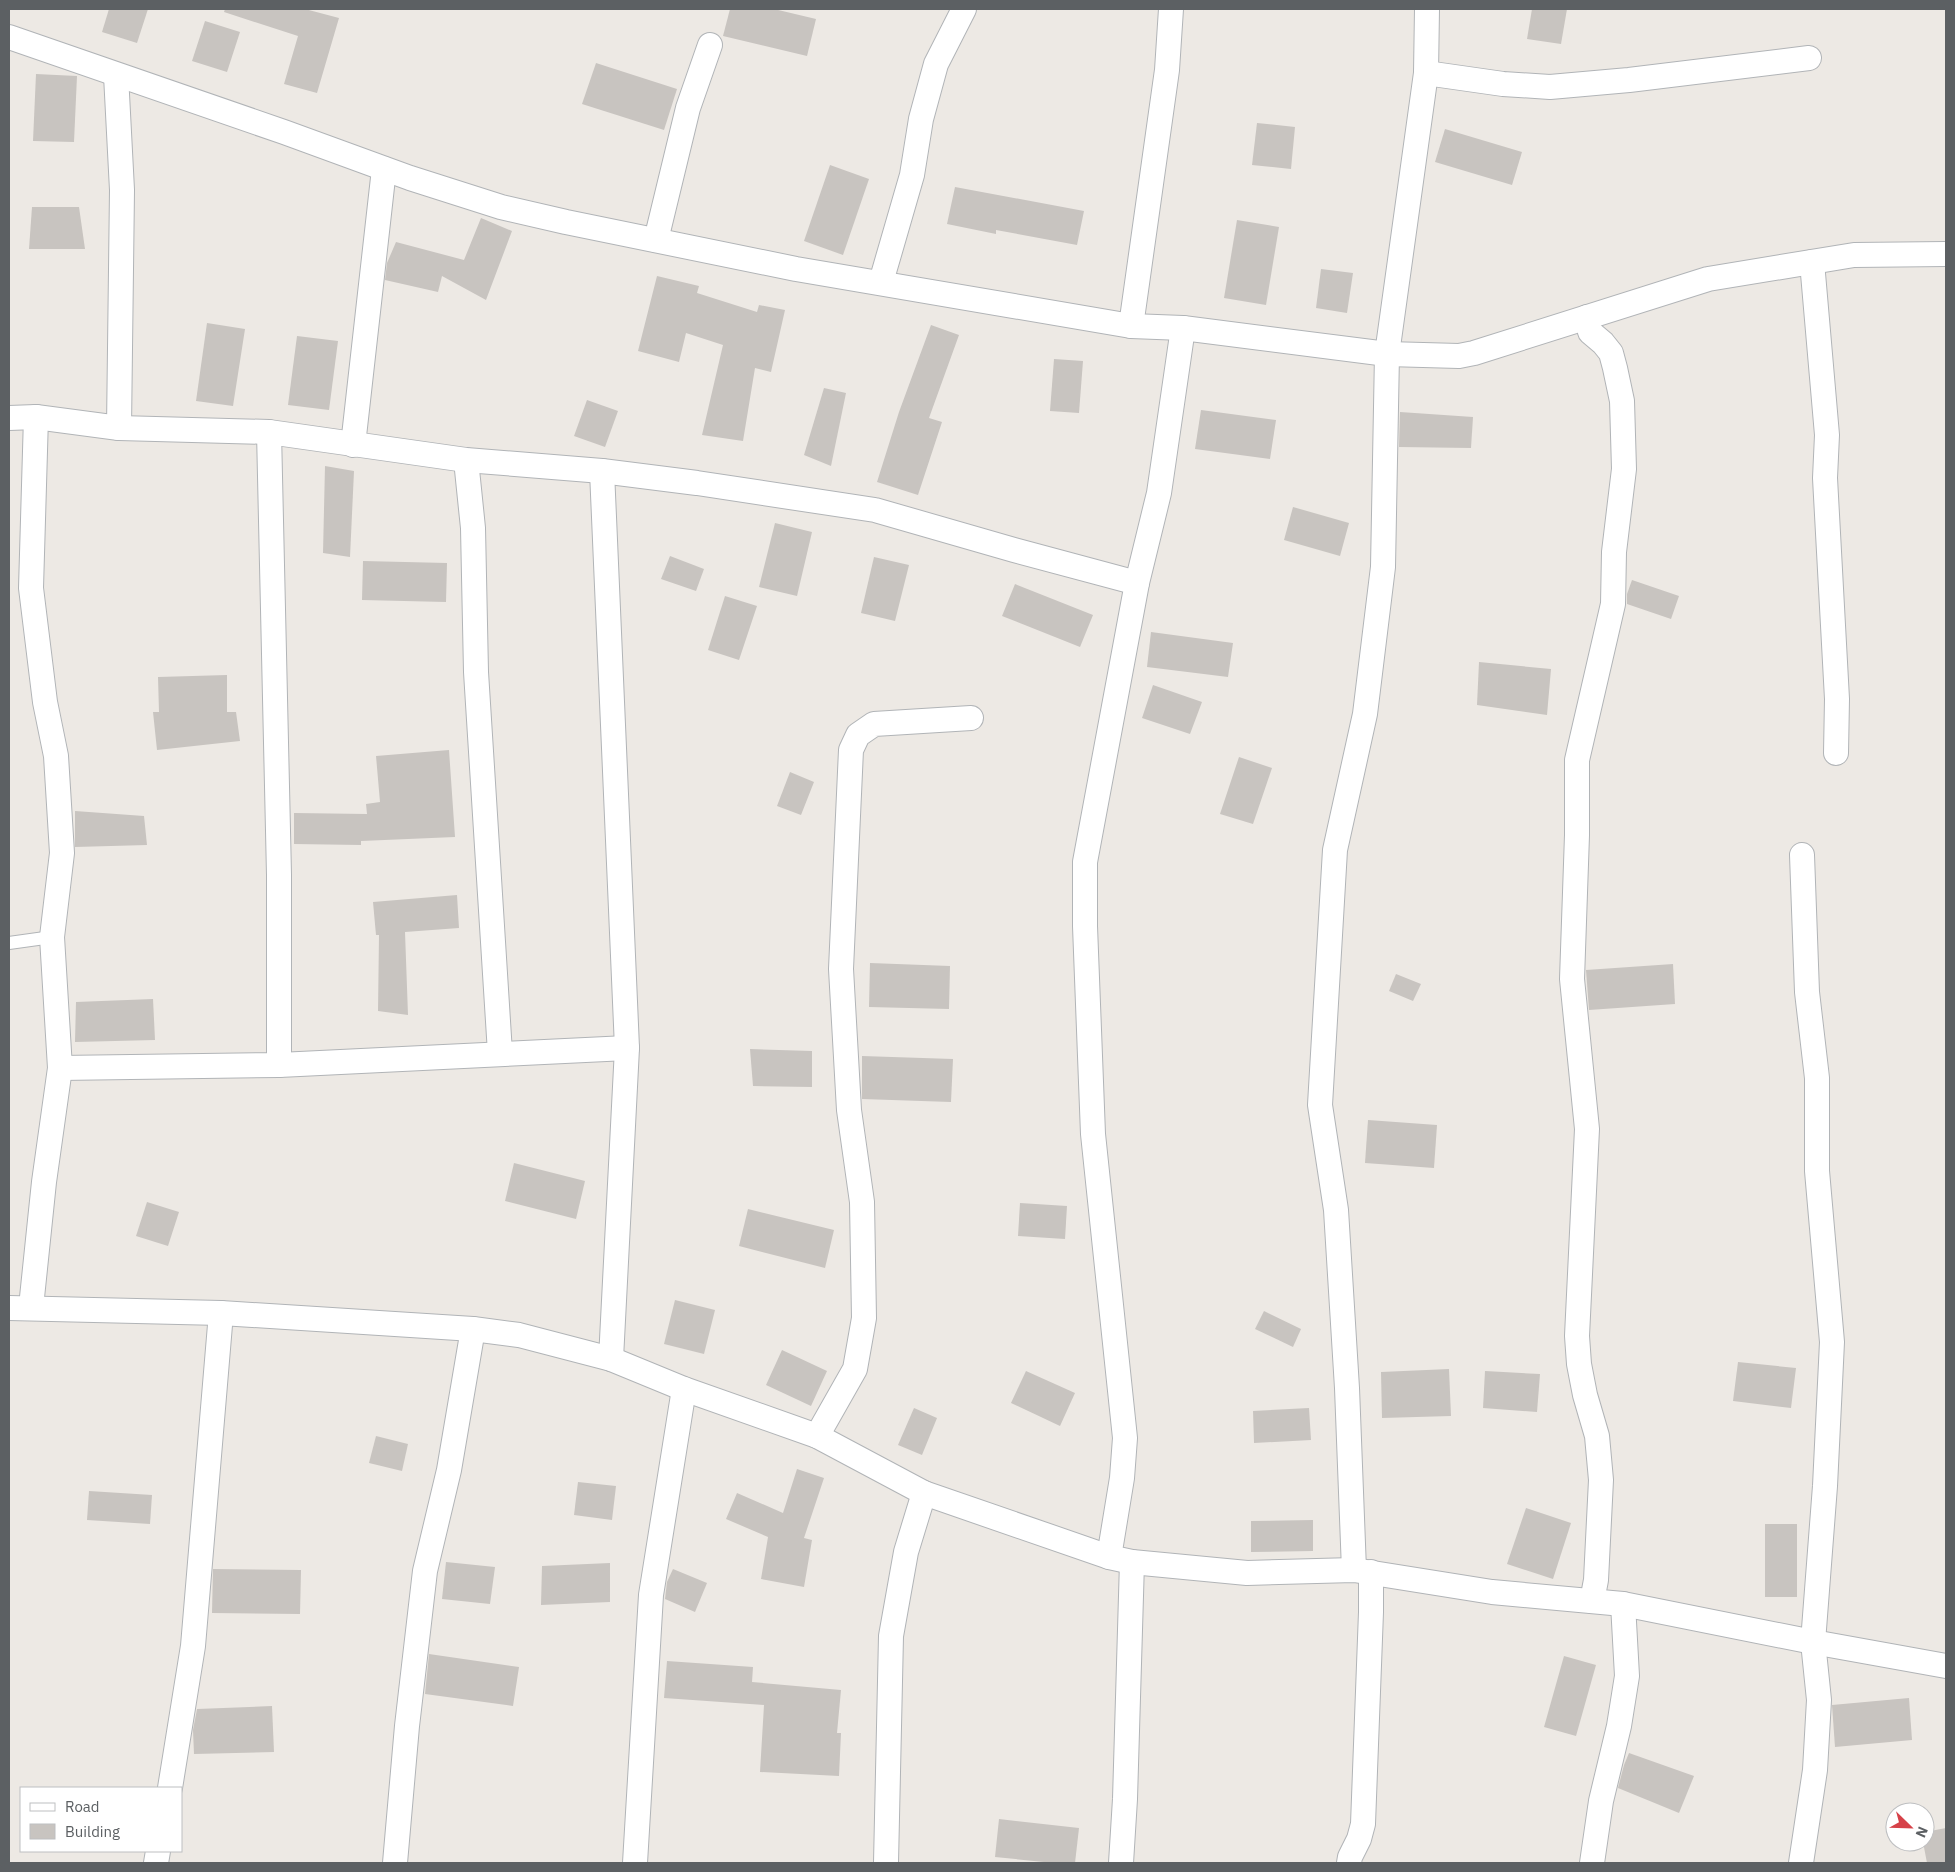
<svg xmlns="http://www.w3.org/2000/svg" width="1955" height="1872" font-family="'IBM Plex Sans',sans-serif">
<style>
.building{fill:#c8c4c0}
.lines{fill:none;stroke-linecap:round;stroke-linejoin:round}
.lane-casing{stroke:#b1b4b7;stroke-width:14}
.street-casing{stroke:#b1b4b7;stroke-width:26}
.lane{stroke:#fff;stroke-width:12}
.street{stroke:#fff;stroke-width:24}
</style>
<rect width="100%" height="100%" fill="#ede9e4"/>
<g class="building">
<path d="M109,9H148L137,43L102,32Z"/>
<path d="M225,9H305L339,18L317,93L284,84L298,36L224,12Z"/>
<path d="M730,9H774L816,19L807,56L723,36Z"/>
<path d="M1532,9H1567L1561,44L1527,39Z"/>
<path d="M205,21L240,32L227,72L192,61Z"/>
<path d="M596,63L677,89L664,130L582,104Z"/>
<path d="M36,74L77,76L74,142L33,141Z"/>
<path d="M1257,123L1295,127L1291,169L1252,165Z"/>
<path d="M1445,129L1522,152L1512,185L1435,162Z"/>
<path d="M830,165L869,179L843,255L804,241Z"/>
<path d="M955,187L1084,211L1077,245L996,230V234L947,224Z"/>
<path d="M32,207H79L85,249H29Z"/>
<path d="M481,218L512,231L486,300L442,276L438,292L385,280L387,263L396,242L464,260Z"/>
<path d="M1237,220L1279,227L1266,305L1224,298Z"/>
<path d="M1321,269L1353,273L1347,313L1316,308Z"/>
<path d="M657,276L699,286L697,293L757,312L759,305L785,310L771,372L755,368L743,441L702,435L723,345L686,333L679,362L638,351Z"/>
<path d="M207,323L245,329L233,406L196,401Z"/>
<path d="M931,325L959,335L929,418L942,422L918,495L877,482L899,412Z"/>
<path d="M297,336L338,341L329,410L288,405Z"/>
<path d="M1054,359L1083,361L1079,413L1050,411Z"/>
<path d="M824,388L846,393L831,466L804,455Z"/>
<path d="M587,400L618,411L605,447L574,436Z"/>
<path d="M1201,410L1276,420L1270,459L1195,449Z"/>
<path d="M1400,412L1473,417L1471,448L1399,447Z"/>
<path d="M325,466L354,471L350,557L323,553Z"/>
<path d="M1293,507L1349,523L1340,556L1284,540Z"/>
<path d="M775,523L812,532L797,596L759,587Z"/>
<path d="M670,556L704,569L696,591L661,579Z"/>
<path d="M874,557L909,565L895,621L861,613Z"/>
<path d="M363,561L447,563L446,602L362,600Z"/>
<path d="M1632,580L1679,596L1671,619L1627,604V594Z"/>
<path d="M1015,584L1093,615L1080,647L1002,616Z"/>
<path d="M725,596L757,606L739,660L708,650Z"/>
<path d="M1151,632L1233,643L1228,677L1147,667Z"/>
<path d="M1479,662L1551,669L1547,715L1477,705Z"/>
<path d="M227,675V712H236L240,741L157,750L153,712H159L158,677Z"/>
<path d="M1153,685L1202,702L1190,734L1142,718Z"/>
<path d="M449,750L455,837L361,841V845L294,844V813L367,814L366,804L380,802L376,756Z"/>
<path d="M1239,757L1272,768L1253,824L1220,814Z"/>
<path d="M790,772L814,782L801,815L777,806Z"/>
<path d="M75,811L144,816L147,845L75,847Z"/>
<path d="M457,895L459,928L405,932L408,1015L378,1011L379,935H376L373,902Z"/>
<path d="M870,963L950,966L949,1009L869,1007Z"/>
<path d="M1673,964L1675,1004L1589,1010L1586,970Z"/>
<path d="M1396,974L1421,984L1413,1001L1389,991Z"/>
<path d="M153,999L155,1040L75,1042L76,1002Z"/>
<path d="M750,1049L812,1051V1087L753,1086Z"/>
<path d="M862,1056L953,1059L951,1102L862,1099Z"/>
<path d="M1368,1120L1437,1125L1434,1168L1365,1163Z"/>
<path d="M514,1163L585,1181L576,1219L505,1201Z"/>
<path d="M147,1202L179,1212L168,1246L136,1236Z"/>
<path d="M1020,1203L1067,1206L1065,1239L1018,1236Z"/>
<path d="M748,1209L834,1230L825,1268L739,1246Z"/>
<path d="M675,1300L715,1310L704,1354L664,1344Z"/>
<path d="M1264,1311L1301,1329L1293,1347L1255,1329Z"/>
<path d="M782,1350L827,1371L811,1406L766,1385Z"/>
<path d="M1738,1362L1796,1368L1791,1408L1733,1401Z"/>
<path d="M1449,1369L1451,1416L1382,1418L1381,1372Z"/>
<path d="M1026,1371L1075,1393L1060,1426L1011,1403Z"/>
<path d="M1485,1371L1540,1374L1537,1412L1483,1408Z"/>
<path d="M914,1408L937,1418L922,1455L898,1445Z"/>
<path d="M1309,1408L1311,1440L1254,1443L1253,1411Z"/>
<path d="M376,1436L408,1444L402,1471L369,1463Z"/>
<path d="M797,1469L824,1478L804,1538L812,1540L804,1587L761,1579L768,1537L726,1519L737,1493L783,1513Z"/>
<path d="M578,1482L616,1486L612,1520L574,1515Z"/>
<path d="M89,1491L152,1495L150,1524L87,1520Z"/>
<path d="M1526,1508L1571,1523L1553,1579L1507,1564Z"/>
<path d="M1313,1520V1551L1251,1552V1521Z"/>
<rect x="1765" y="1524" width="32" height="73"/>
<path d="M446,1562L495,1567L490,1604L442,1599Z"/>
<path d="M610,1563V1602L541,1605L542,1566Z"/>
<path d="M213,1569L301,1570L300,1614L212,1613Z"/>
<path d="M673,1569L707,1583L695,1612L665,1599L667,1582Z"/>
<path d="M429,1654L519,1667L513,1706L425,1694Z"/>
<path d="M1564,1656L1596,1665L1576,1736L1544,1727Z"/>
<path d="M667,1661L753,1667L752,1682L841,1690L837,1733H841L839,1776L760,1772L764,1705L664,1698Z"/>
<path d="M1909,1698L1912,1740L1835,1747L1832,1705Z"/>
<path d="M272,1706L274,1752L194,1754L193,1730L197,1709Z"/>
<path d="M1629,1753L1694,1776L1679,1813L1618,1788L1624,1765Z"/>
<path d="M999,1819L1079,1828L1075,1863H1054L995,1857Z"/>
<path d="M1946,1828V1863H1927L1923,1842H1925V1832Z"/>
</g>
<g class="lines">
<g class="lane-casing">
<path id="lane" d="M9,943L52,937"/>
</g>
<g class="street-casing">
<g id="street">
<path d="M9,37L284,132L410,178L501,207L566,222L796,269L1131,326L1183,328L1387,354L1459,356L1474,353L1708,279L1854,255L1946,254"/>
<path d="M1426,73L1503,84L1550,87L1629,80L1809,58"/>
<path d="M116,75L122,190L119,428"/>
<path d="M656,240L688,108L710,45"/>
<path d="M1812,262L1827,435L1825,478L1837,699L1836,753"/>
<path d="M881,282L912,175L921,119L936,64L964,9"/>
<path d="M1587,317L1590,332L1603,343L1611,353L1615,368L1622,401L1624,469L1614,552L1613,604L1577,760V835L1572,979L1587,1129L1577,1336L1579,1364L1585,1395L1597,1436L1601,1480L1596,1580L1592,1601"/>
<path d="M1131,326L1167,70L1171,9"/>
<path d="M9,418L36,417L119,428L269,432L466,460L602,471L697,483L875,510L1014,550L1137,583"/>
<path d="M269,432L279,875V1065"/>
<path d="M353,445L384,169"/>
<path d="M466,460L473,528L476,672L500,1053"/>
<path d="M602,471L627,1048L611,1359"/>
<path d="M60,1068L279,1065L627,1048"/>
<path d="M31,1307L44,1182L60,1068L52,937L62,853L56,756L45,702L31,588L36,417"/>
<path d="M9,1308L221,1313L473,1329L519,1335L611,1359L684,1389L817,1436L924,1493L1109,1557L1132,1562L1247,1573L1354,1570L1492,1592L1623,1604L1813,1642L1946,1666"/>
<path d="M817,1436L855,1369L864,1318L862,1202L849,1110L841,969L851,750L858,735L874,724L971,718"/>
<path d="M1109,1557L1122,1478L1125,1438L1093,1134L1085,926V862L1137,583L1159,493L1183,328"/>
<path d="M1354,1570L1347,1388L1336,1210L1320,1105L1335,850L1365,714L1383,567L1387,354L1426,73L1427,9"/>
<path d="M170,1788L193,1646L221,1313"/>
<path d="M156,1863L158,1851"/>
<path d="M395,1863L407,1726L425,1571L449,1470L473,1329"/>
<path d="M635,1863L651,1595L684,1389"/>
<path d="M886,1863L891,1636L906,1552L924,1493"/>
<path d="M1121,1863L1125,1799L1132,1562"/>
<path d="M1349,1863L1350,1857L1359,1839L1363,1824L1371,1612V1572"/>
<path d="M1592,1863L1601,1801L1619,1726L1627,1676L1623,1604"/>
<path d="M1801,1863L1815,1770L1819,1700L1813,1642L1825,1486L1832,1342L1817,1171V1078L1807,992L1802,855"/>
</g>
</g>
<use href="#lane" class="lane"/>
<use href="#street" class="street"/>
</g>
<rect width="1955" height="1872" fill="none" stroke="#5c6063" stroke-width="20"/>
<rect x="20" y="1787" width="162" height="65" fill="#ffffff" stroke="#bebfc1"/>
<rect x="30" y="1803" width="25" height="8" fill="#ffffff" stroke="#bebfc1"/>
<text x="65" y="1812" font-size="15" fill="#5c6063">Road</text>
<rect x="30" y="1824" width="25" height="15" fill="#c8c4c0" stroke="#bebfc1"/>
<text x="65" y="1837" font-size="15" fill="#5c6063">Building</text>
<g transform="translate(1910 1827) rotate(113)"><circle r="24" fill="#ffffff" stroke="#bebfc1"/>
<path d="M0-4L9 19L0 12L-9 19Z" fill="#d64148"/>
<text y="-8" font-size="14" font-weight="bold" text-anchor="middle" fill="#5c6063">N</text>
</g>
</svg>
